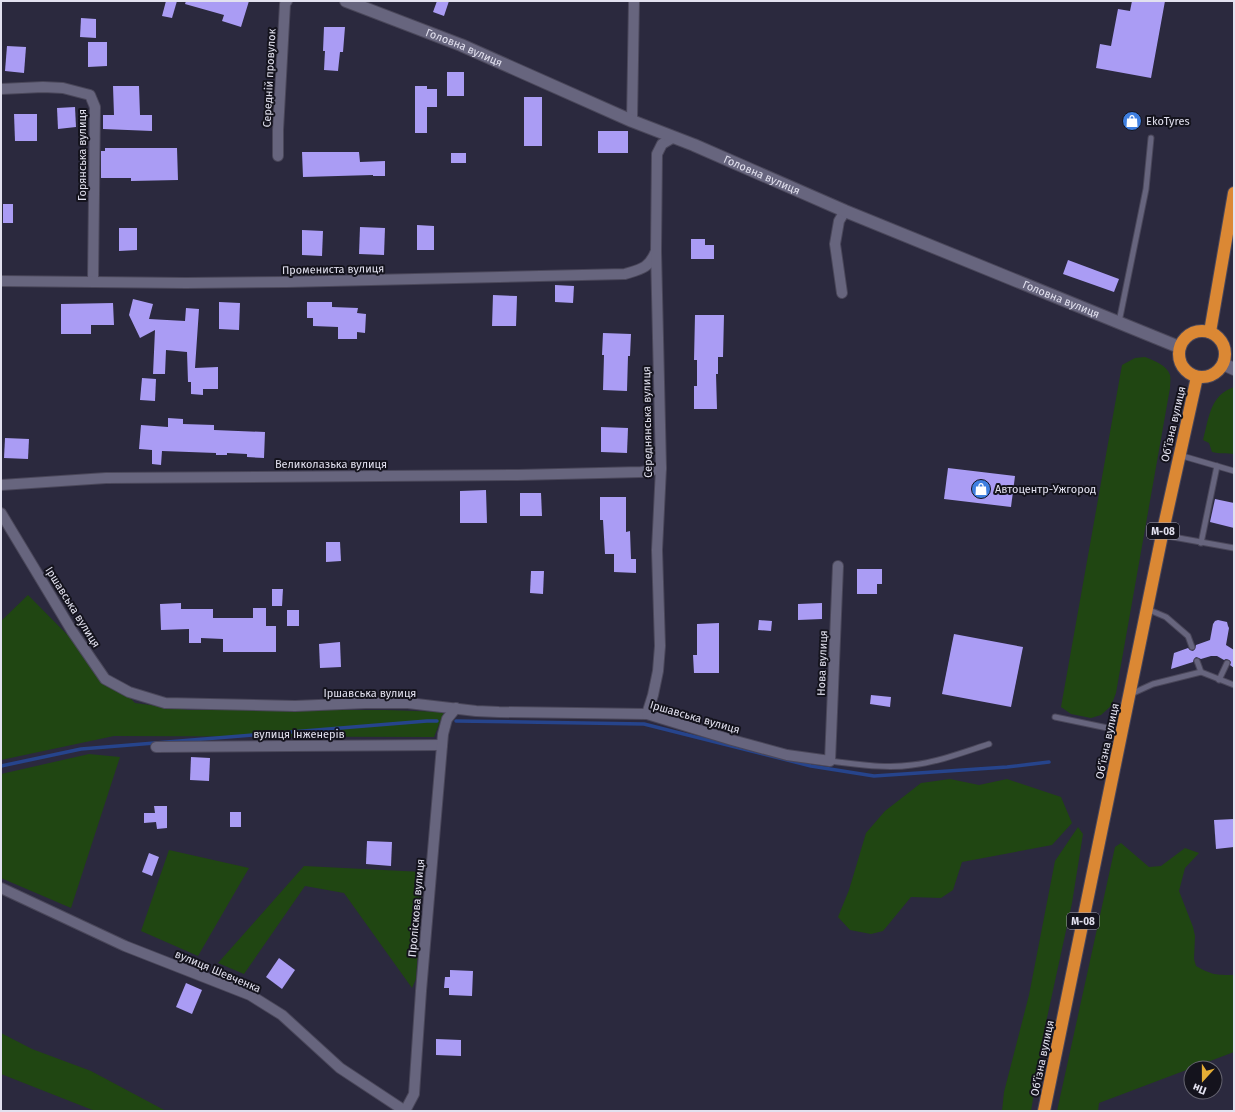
<svg xmlns="http://www.w3.org/2000/svg" width="1235" height="1112" font-family="'Fira Sans',sans-serif">
<style>
.green{fill:#204612}
.lines{fill:none;stroke-linecap:round;stroke-linejoin:round}
.stream{stroke:#26448c;stroke-width:3.5}
.building{fill:#aa9cf4}
.lane-casing{stroke:#4a475a;stroke-width:7}
.street-casing{stroke:#4a475a;stroke-width:12}
.secondary-casing{stroke:#4a475a;stroke-width:14}
.highway-casing{stroke:#4a475a;stroke-width:14}
.lane{stroke:#67657e;stroke-width:5}
.street{stroke:#67657e;stroke-width:10}
.secondary{stroke:#67657e;stroke-width:12}
.highway{stroke:#db8834;stroke-width:12}
.labels{text-anchor:middle;stroke-width:4;stroke-linejoin:round;paint-order:stroke}
.shield{fill:#14131d;stroke:#a4a3b0;stroke-width:1}
.shield-label{font-size:10px;font-weight:bold;fill:#e2e1ef}
.street-label{font-size:11px;fill:#e2e1ef;stroke:#14131d}
.poi-label{font-size:11px;fill:#e2e1ef;stroke:#14131d;text-anchor:start}
</style>
<rect width="100%" height="100%" fill="#2b293e"/>
<g class="green">
<path d="M1145,357C1153,360 1167,365 1170,375C1171,379 1170,384 1170,388L1116,693L1111,706L1101,715L1091,718L1071,714L1061,707L1122,365L1135,358Z"/>
<path d="M1234,387V454C1227,453 1219,454 1212,452L1209,443L1203,440C1209,418 1210,395 1234,387Z"/>
<path d="M28,595L135,703L189,710H386L444,712L434,737L114,736L1,760V621Z"/>
<path d="M89,754L120,757L71,908L1,878V774Z"/>
<path d="M950,779L979,785L1007,779L1061,797L1072,823L1052,845L962,862L953,890L941,898L911,897L883,931L871,934L850,930L838,917L849,890L866,833L885,811L921,783Z"/>
<path d="M1078,827L1083,834L1072,903L1045,1027L1031,1111H1002L1004,1092L1029,995L1055,861Z"/>
<path d="M1121,843L1149,867L1161,866L1185,848L1199,853L1185,868L1179,891L1193,927L1195,936L1194,959L1196,966C1212,975 1216,975 1234,975V1052L1099,1103L1098,1111H1057L1115,847Z"/>
<path d="M169,850L249,868L198,956L141,931Z"/>
<path d="M304,866L423,872L416,979L412,988L344,893L305,886L244,974L218,963Z"/>
<path d="M1,1033L32,1049L91,1071L166,1111H95L1,1074Z"/>
</g>
<g class="lines">
<g class="stream">
<path d="M456,721L644,724L811,766L874,776L1007,767L1049,762"/>
<path d="M1,766L81,749L427,721H437"/>
</g>
</g>
<g class="building">
<path d="M166,1H177L172,18L162,16Z"/>
<path d="M186,1H249L241,27L222,21L224,15L185,4Z"/>
<path d="M437,1H449L444,16L433,12Z"/>
<path d="M1132,1H1165L1151,78L1096,68L1100,44L1111,46L1118,9L1130,11Z"/>
<path d="M81,18L96,19V38L80,37Z"/>
<path d="M324,27H345L343,52H340L338,71L324,70L325,51H323Z"/>
<path d="M88,42H107V66L88,67Z"/>
<path d="M7,46L26,47L24,73L5,71Z"/>
<rect x="447" y="72" width="17" height="24"/>
<path d="M113,86H139L140,115H152V131L103,129V115H114Z"/>
<path d="M415,86H427V89H437V107H427V133H415Z"/>
<rect x="524" y="97" width="18" height="49"/>
<path d="M75,107L76,127L58,129L57,108Z"/>
<path d="M14,114H37V141H15Z"/>
<rect x="598" y="131" width="30" height="22"/>
<path d="M105,148H177L178,180L131,181V178H101V151H105Z"/>
<path d="M302,152H359L360,162L385,161V176H373V175L303,177Z"/>
<rect x="451" y="153" width="15" height="10"/>
<rect x="3" y="204" width="10" height="19"/>
<path d="M417,225L434,226V250H417Z"/>
<path d="M360,227L385,228L384,255L359,254Z"/>
<path d="M119,228H137V250L119,251Z"/>
<path d="M302,230L323,231L322,256L302,255Z"/>
<path d="M691,239H705V245H714V259H691Z"/>
<path d="M1068,260L1119,279L1114,292L1063,274Z"/>
<path d="M555,285L574,286L573,303L555,302Z"/>
<path d="M493,295L517,296L516,326H492Z"/>
<path d="M133,299L153,304L149,319L185,321L186,308L199,309L195,368L218,367V389H203V395L191,394V382H188L187,352L166,350L165,374H153L155,330L140,338L129,315Z"/>
<path d="M219,302L240,303L239,330L219,329Z"/>
<path d="M307,302H332V307L358,308L357,313L366,314L365,333L357,332V339H338V327L313,326V318H307Z"/>
<path d="M113,303L114,325H91V334H61V304Z"/>
<path d="M695,315H724L723,357H718V374H716L717,409H694V386H697V360H694Z"/>
<path d="M603,333L631,334L630,356H628L627,391L603,390L604,355H602Z"/>
<path d="M142,378L156,379L155,401L140,400Z"/>
<path d="M168,418L183,419V424L214,425V430L265,432L264,458L247,457V454L227,453V455H216V453L162,451L161,465L152,464V450L139,449L141,425L168,427Z"/>
<path d="M601,427L628,428L627,453L601,452Z"/>
<path d="M5,438L29,439L28,459L4,458Z"/>
<path d="M948,468L1015,476L1011,507L944,499Z"/>
<path d="M486,490L487,523H460V491Z"/>
<path d="M520,493H541L542,516H520Z"/>
<path d="M600,497H626V532L630,531L631,559H636V573L614,572V554H605L603,520H600Z"/>
<path d="M1215,499L1234,503V528L1210,522Z"/>
<path d="M326,542H340L341,561L326,562Z"/>
<path d="M857,569H882V584H877V594H857Z"/>
<path d="M531,571H544L543,594L530,593Z"/>
<path d="M272,589H283L282,606H272Z"/>
<path d="M181,603V609H213V618H253V608H266V626H276V652H223V639L201,638V643H189V629L161,630L160,604Z"/>
<path d="M822,603V619L798,620V604Z"/>
<rect x="287" y="610" width="12" height="16"/>
<path d="M759,620L772,621L771,631L758,630Z"/>
<path d="M1218,620L1227,622L1228,626L1229,628L1226,645L1234,650V668L1230,665L1231,662L1229,660L1226,659L1224,660L1217,656H1211L1201,659L1196,657L1194,659L1193,662L1171,669L1174,653L1188,648L1190,650L1193,651L1195,649L1196,645L1210,640L1213,624L1215,621Z"/>
<path d="M719,623V673H694L693,655H697V624Z"/>
<path d="M954,634L1023,647L1011,707L942,694Z"/>
<path d="M340,642L341,667L320,668L319,644Z"/>
<path d="M871,695L891,697L890,707L870,704Z"/>
<path d="M191,757L210,758L209,781L190,780Z"/>
<path d="M154,806H167V828L157,829L156,822L144,823V813H155Z"/>
<rect x="230" y="812" width="11" height="15"/>
<path d="M1234,819V847L1216,849L1214,820Z"/>
<path d="M367,841L392,842L391,866L366,864Z"/>
<path d="M149,853L159,857L152,876L142,872Z"/>
<path d="M279,958L295,970L282,989L266,977Z"/>
<path d="M450,970L473,971L472,996L449,995V988H444L445,977H450Z"/>
<path d="M186,983L202,990L192,1014L176,1007Z"/>
<path d="M436,1039L461,1040V1056L436,1055Z"/>
</g>
<g class="lines">
<g class="lane-casing">
<g id="lane">
<path d="M1119,322L1146,189L1151,138"/>
<path d="M1179,455L1234,471"/>
<path d="M1162,535L1234,548"/>
<path d="M1201,543L1217,466"/>
<path d="M1147,609L1166,617L1188,636L1192,647"/>
<path d="M1197,661L1201,672"/>
<path d="M1219,680L1227,663"/>
<path d="M1131,694L1153,684L1201,672L1234,685"/>
<path d="M1055,717L1122,731"/>
<path d="M830,761C857,764 885,769 912,765C938,762 964,752 989,744"/>
</g>
</g>
<g class="street-casing">
<g id="street">
<path d="M1,89L43,87L63,88L90,95L95,107L93,282"/>
<path d="M632,121L634,1"/>
<path d="M278,156V130L285,4L287,1"/>
<path d="M1,281L186,283L287,282L625,274C642,269 649,268 656,251"/>
<path d="M842,293L835,244L839,221L845,211"/>
<path d="M1,485L106,478L518,475L641,472L650,471L661,468"/>
<path d="M1,513L72,631L105,679L129,692L165,703L295,706L366,703H408L476,711L499,712L647,714L732,740L787,755L830,761L838,566"/>
<path d="M647,714L653,695L658,671L660,646L657,550L661,468L656,251L657,154L662,144L674,137"/>
<path d="M156,747L442,745"/>
<path d="M1,888L125,946L250,995L282,1015L340,1068L405,1111"/>
<path d="M405,1111L414,1094L421,991L443,734L447,719L456,708"/>
</g>
</g>
<g class="secondary-casing">
<g id="secondary">
<path id="s1" d="M346,1L461,45L632,121L694,145L845,211L1179,347"/>
<path d="M1223,364L1234,369"/>
</g>
</g>
<g class="highway-casing">
<g id="highway">
<circle cx="1202" cy="354" r="23"/>
<path d="M1210,332L1234,193"/>
<path d="M1044,1111L1162,535L1197,377"/>
</g>
</g>
<use href="#lane" class="lane"/>
<use href="#street" class="street"/>
<use href="#secondary" class="secondary"/>
<use href="#highway" class="highway"/>
</g>
<defs>
<g id="shop-disc" transform="scale(1)"><circle r="9.5" fill="#3f7fe0" stroke="#14131d"/><path d="M-5-2.5h2.3a2.7 3.5 0 0 1 5.4 0H5L5.5 6h-11ZM-1.5-2.5h3a1.5 2.3 0 0 0-3 0Z" fill="#fff"/></g>
</defs>
<g fill-rule="evenodd">
<use href="#shop-disc" x="1132" y="121"/>
<use href="#shop-disc" x="981" y="489"/>
</g>
<g class="labels">
<g class="shield">
<rect x="1147" y="523" width="32" height="16" rx="3"/>
<rect x="1067" y="913" width="32" height="16" rx="3"/>
</g>
<g class="shield-label">
<text x="1163" y="535">М-08</text>
<text x="1083" y="925">М-08</text>
</g>
<g class="street-label">
<text dy="4" stroke="none"><textPath href="#s1" startOffset="127">Головна вулиця</textPath></text>
<text transform="translate(269 78) rotate(-87)" y="4">Середній провулок</text>
<text transform="translate(82 155) rotate(-90)" y="4">Горянська вулиця</text>
<text dy="4" stroke="none"><textPath href="#s1" startOffset="451">Головна вулиця</textPath></text>
<text transform="translate(333 269) rotate(-1)" y="4">Промениста вулиця</text>
<text dy="4" stroke="none"><textPath href="#s1" startOffset="775">Головна вулиця</textPath></text>
<text transform="translate(647 422) rotate(-91)" y="4">Середнянська вулиця</text>
<text transform="translate(1173 424) rotate(-77)" y="4">Обʼїзна вулиця</text>
<text x="331" y="468">Великолазька вулиця</text>
<text transform="translate(73 607) rotate(58)" y="4">Іршавська вулиця</text>
<text transform="translate(822 663) rotate(-88)" y="4">Нова вулиця</text>
<text x="370" y="697">Іршавська вулиця</text>
<text transform="translate(695 717) rotate(16)" y="4">Іршавська вулиця</text>
<text x="299" y="738">вулиця Інженерів</text>
<text transform="translate(1107 741) rotate(-78)" y="4">Обʼїзна вулиця</text>
<text transform="translate(416 908) rotate(-85)" y="4">Проліскова вулиця</text>
<text transform="translate(218 971) rotate(23)" y="4">вулиця Шевченка</text>
<text transform="translate(1042 1058) rotate(-78)" y="4">Обʼїзна вулиця</text>
</g>
<g class="poi-label">
<text x="1146" y="125">EkoTyres</text>
<text x="995" y="493">Автоцентр-Ужгород</text>
</g>
</g>
<rect width="1235" height="1112" fill="none" stroke="#e2e1ef" stroke-width="4"/>
<g transform="translate(1203 1080) rotate(201)"><circle r="19" fill="#14131d" stroke="#666571"/>
<path d="M0-3L7 15L0 10L-7 15Z" fill="#e4ae35"/>
<text y="-6" font-size="11" font-weight="bold" text-anchor="middle" fill="#e2e1ef">Пн</text>
</g>
</svg>
